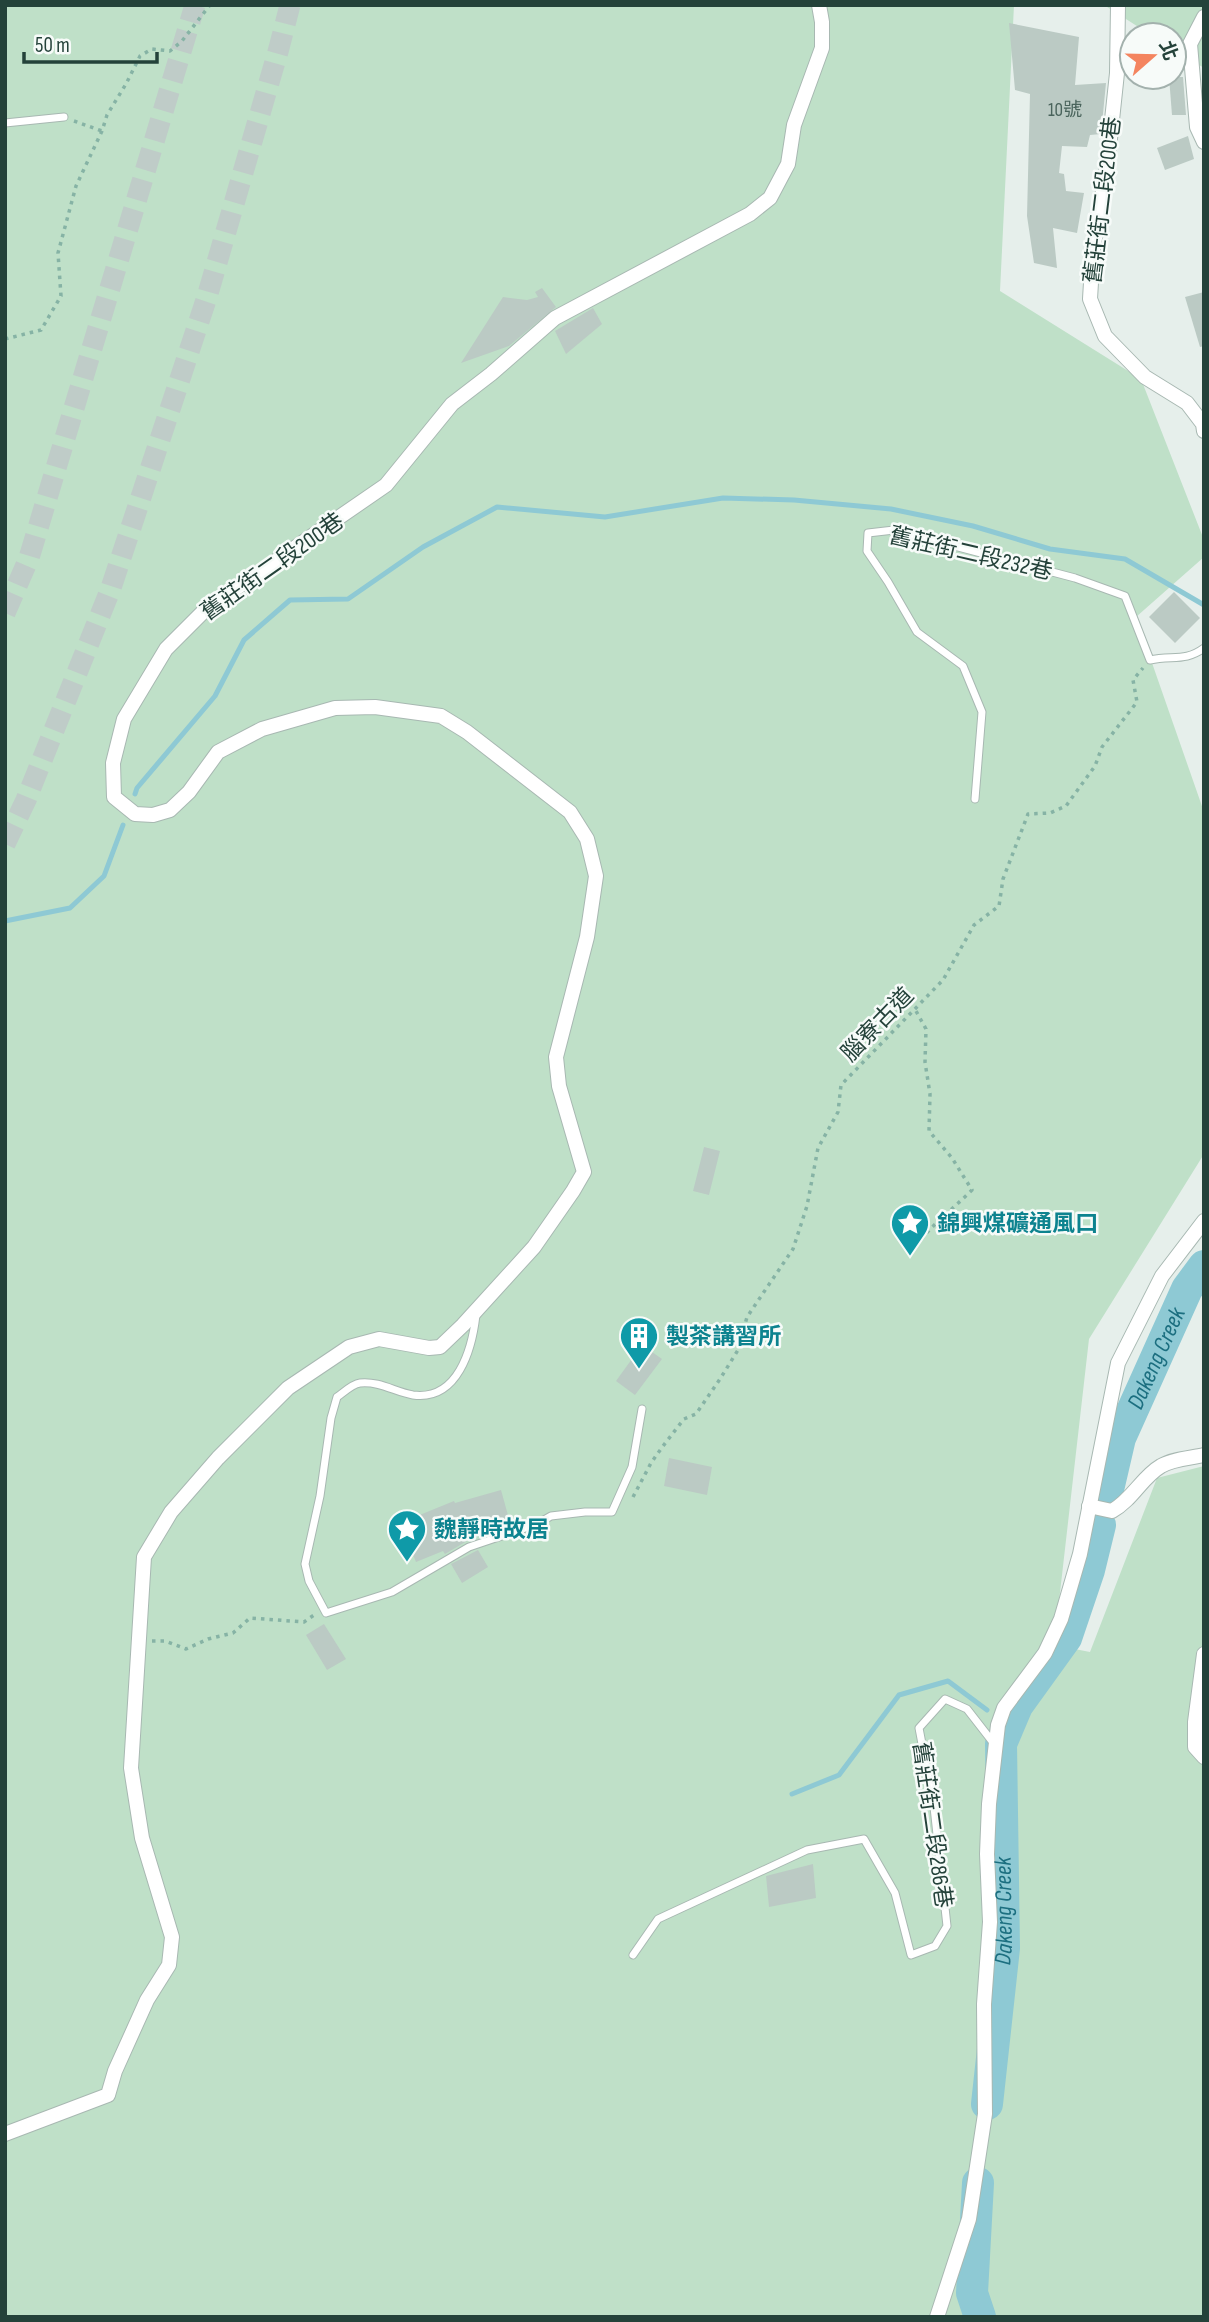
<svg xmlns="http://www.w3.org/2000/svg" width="1209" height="2322" font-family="'Sofia Sans Condensed','Noto Sans TC',sans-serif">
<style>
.green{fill:#bfe0c8}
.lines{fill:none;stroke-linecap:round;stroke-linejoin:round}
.stream{stroke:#8ec9d4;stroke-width:5}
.river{stroke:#8ec9d4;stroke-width:32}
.building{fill:#bbcac4}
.motorway-tunnel{stroke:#bfccc8;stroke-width:21;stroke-dasharray:21 10;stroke-linecap:butt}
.service-casing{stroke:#a8b8b2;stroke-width:9}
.minor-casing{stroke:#a8b8b2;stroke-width:16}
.path{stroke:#86b3a5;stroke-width:3.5;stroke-dasharray:3.5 5;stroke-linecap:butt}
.service{stroke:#fff;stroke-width:7}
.minor{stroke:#fff;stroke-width:14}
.labels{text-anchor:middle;stroke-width:5;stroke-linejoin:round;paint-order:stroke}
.number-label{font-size:19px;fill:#4a645c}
.street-label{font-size:23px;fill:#24423a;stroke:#f7fbf9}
.culture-label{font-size:23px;font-weight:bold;fill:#0d838f;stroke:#f7fbf9;text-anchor:start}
.water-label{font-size:24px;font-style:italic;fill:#1c6f80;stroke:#f7fbf9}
</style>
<rect width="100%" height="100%" fill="#e6efeb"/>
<g class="green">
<path d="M5,5H1014L1000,291L1141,379L1204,540V557L1136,617L1204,812V1154L1089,1339L1054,1645L1090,1652L1157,1478L1204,1466V2317H5Z"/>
<path d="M1104,5H1204V68L1174,49V35H1151Z"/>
</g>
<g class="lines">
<g class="stream">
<path d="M135,794L137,788L215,696L244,640L290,600L348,599L423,547L497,507L605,517L723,498L794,500L891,509L973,526L1050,549L1125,559L1204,605"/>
<path d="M5,921L70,908L104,876L123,825"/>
<path d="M1007,1726L1008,1727"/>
<path d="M792,1794L839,1775L899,1695L948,1681L987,1710"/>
</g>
<g class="river">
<path id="s1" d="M1107,1494L1120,1438L1187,1289L1204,1266"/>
<path id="s2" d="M987,2104L1004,1948L1001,1744L1017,1706L1066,1638L1089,1570L1100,1525"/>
<path d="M978,2183L972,2293L980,2317"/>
</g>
</g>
<g class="building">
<path d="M1009,23L1079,37L1075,85L1106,83L1101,134L1090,135L1087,147L1062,146L1059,173L1064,174L1066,191L1084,193L1077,233L1053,228L1057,268L1034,263L1027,216L1030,94L1015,90Z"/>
<path d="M1169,77H1183L1186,115H1172Z"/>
<path d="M1188,136L1194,159L1165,170L1157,148Z"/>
<path d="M542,288L556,307L509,346L461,363L503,297L527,300L538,297L535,292Z"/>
<path d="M1204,292V346L1200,347L1185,297Z"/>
<path d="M593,308L602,324L566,354L555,331Z"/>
<path d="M1174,592L1200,618L1175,643L1149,617Z"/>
<path d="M704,1147L720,1151L709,1195L693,1191Z"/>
<path d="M642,1345L662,1359L635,1395L616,1381Z"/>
<path d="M669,1458L712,1467L707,1495L664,1486Z"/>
<path d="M501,1490L511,1526L472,1538L445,1554L443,1551L416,1562L400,1523L454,1501L455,1503Z"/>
<path d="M478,1550L488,1567L462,1583L451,1564Z"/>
<path d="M324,1624L346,1659L327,1670L306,1635Z"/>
<path d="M813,1864L816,1898L769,1907L766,1876Z"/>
</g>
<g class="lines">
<g class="motorway-tunnel">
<path d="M5,613L29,558L195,5"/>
<path d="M5,844L26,800L111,588L207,297L279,48L290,5"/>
</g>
<g class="service-casing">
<g id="service">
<path d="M5,123L64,117"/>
<path d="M975,799L982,712L963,666L917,632L888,582L867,551L868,533L894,530L1075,578L1125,596L1150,660C1172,655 1185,662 1204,648"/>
<path d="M476,1315C472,1349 458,1401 413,1395C395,1392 380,1381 360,1383C352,1384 343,1393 337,1397L331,1418L320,1496L305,1564L309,1581L326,1613L392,1592L469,1547L537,1524L551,1516L585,1512H612L632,1467L642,1409"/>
<path d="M633,1955L658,1919L807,1850L864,1839L895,1893L911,1955L935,1946L947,1926L934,1807L919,1728L945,1699L967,1709L995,1745"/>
</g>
</g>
<g class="minor-casing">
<g id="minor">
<path d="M1118,5L1117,73L1107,167L1093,250L1090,299L1105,336L1145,377L1187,403L1203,424L1204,431"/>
<path d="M1204,17L1190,44L1197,127L1204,142"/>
<path d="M1089,1506L1112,1511C1133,1499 1142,1477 1161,1466C1172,1459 1191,1458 1204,1455"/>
<path d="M1204,1654L1195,1722V1747L1204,1757"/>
<path d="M5,2134L108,2095L115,2071L147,2000L169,1965L172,1937L142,1838L131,1768L144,1557L171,1512L218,1458L288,1388L349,1347L379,1339L429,1348L440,1347L463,1325L534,1247L573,1191L584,1172L559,1086L556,1057L587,937L596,876L587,839L570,812L467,732L441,716L375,707L335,708L262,729L218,752L189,792L170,810L153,815L135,814L114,797L113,763L124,719L166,649L206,609L386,485L452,404L491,374L555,318L750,214L770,198L788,164L794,125L822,48V22L819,5"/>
<path d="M937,2317L969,2219L985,2114L984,2004L990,1922L987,1854L989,1804L998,1725L1004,1708L1045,1653L1061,1619L1080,1554L1118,1363L1162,1276L1204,1221"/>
</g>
</g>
<g class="path">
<path d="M74,121L102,131"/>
<path d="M5,339L41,330L61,296L58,253L76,186L102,131L107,115L126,84L140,56L152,49L170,51L182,41L210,5"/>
<path d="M911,1253C927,1228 951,1211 972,1190L952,1158L929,1131L930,1094L925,1062L926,1029L916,1011"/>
<path d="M633,1497L651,1463L663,1446L684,1419L696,1414L720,1379L738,1350L747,1317L793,1249L807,1206L818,1148L838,1112L841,1085L943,980L974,925L999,906L1003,879L1028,814L1050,813L1066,806L1095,766L1102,747L1137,702L1133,680L1143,668"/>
<path d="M152,1641H165L186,1649L208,1639L233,1633L250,1618L304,1622L314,1615"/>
</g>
<use href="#service" class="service"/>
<use href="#minor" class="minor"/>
</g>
<defs>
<g id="sight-pin" transform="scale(2.0125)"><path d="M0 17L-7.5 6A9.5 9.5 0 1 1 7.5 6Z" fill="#0f9aa8" stroke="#f7fbf9"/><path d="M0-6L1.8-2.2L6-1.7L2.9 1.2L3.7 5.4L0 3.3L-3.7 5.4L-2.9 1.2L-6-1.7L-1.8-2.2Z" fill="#fff"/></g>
<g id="building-pin" transform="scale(2.0125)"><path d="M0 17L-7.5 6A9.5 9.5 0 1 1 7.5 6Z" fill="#0f9aa8" stroke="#f7fbf9"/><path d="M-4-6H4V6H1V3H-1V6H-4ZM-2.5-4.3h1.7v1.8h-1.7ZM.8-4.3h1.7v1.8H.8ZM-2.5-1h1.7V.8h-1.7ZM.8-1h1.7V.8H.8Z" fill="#fff"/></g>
</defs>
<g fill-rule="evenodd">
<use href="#sight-pin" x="910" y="1223"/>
<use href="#building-pin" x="639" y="1336"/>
<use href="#sight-pin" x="407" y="1529"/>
</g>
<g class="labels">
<g class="number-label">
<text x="1065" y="116">10號</text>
</g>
<g class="street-label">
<text transform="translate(1102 200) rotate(-83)" y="8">舊莊街二段200巷</text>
<text transform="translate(971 553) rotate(13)" y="8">舊莊街二段232巷</text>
<text transform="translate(272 566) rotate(-35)" y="8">舊莊街二段200巷</text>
<text transform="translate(877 1024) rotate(-46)" y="8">腦寮古道</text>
<text transform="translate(933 1825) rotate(82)" y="8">舊莊街二段286巷</text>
</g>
<g class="culture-label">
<text x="937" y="1231">錦興煤礦通風口</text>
<text x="666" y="1344">製茶講習所</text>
<text x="434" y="1537">魏靜時故居</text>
</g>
<g class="water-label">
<text dy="8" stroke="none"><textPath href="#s1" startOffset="145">Dakeng Creek</textPath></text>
<text dy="8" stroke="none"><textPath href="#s2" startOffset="194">Dakeng Creek</textPath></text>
</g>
</g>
<rect width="1209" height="2322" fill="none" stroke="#24423a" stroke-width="14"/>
<g transform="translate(1153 56) rotate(70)"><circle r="33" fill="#f7fbf9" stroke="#a3b1ad" stroke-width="2"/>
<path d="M0-5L12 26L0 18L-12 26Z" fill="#f4845f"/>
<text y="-10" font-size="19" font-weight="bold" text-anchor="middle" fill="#24423a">北</text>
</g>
<path d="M24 52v10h133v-10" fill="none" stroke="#24423a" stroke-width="3.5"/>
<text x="35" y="52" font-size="21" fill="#24423a" stroke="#f7fbf9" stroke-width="5" paint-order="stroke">50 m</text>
</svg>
